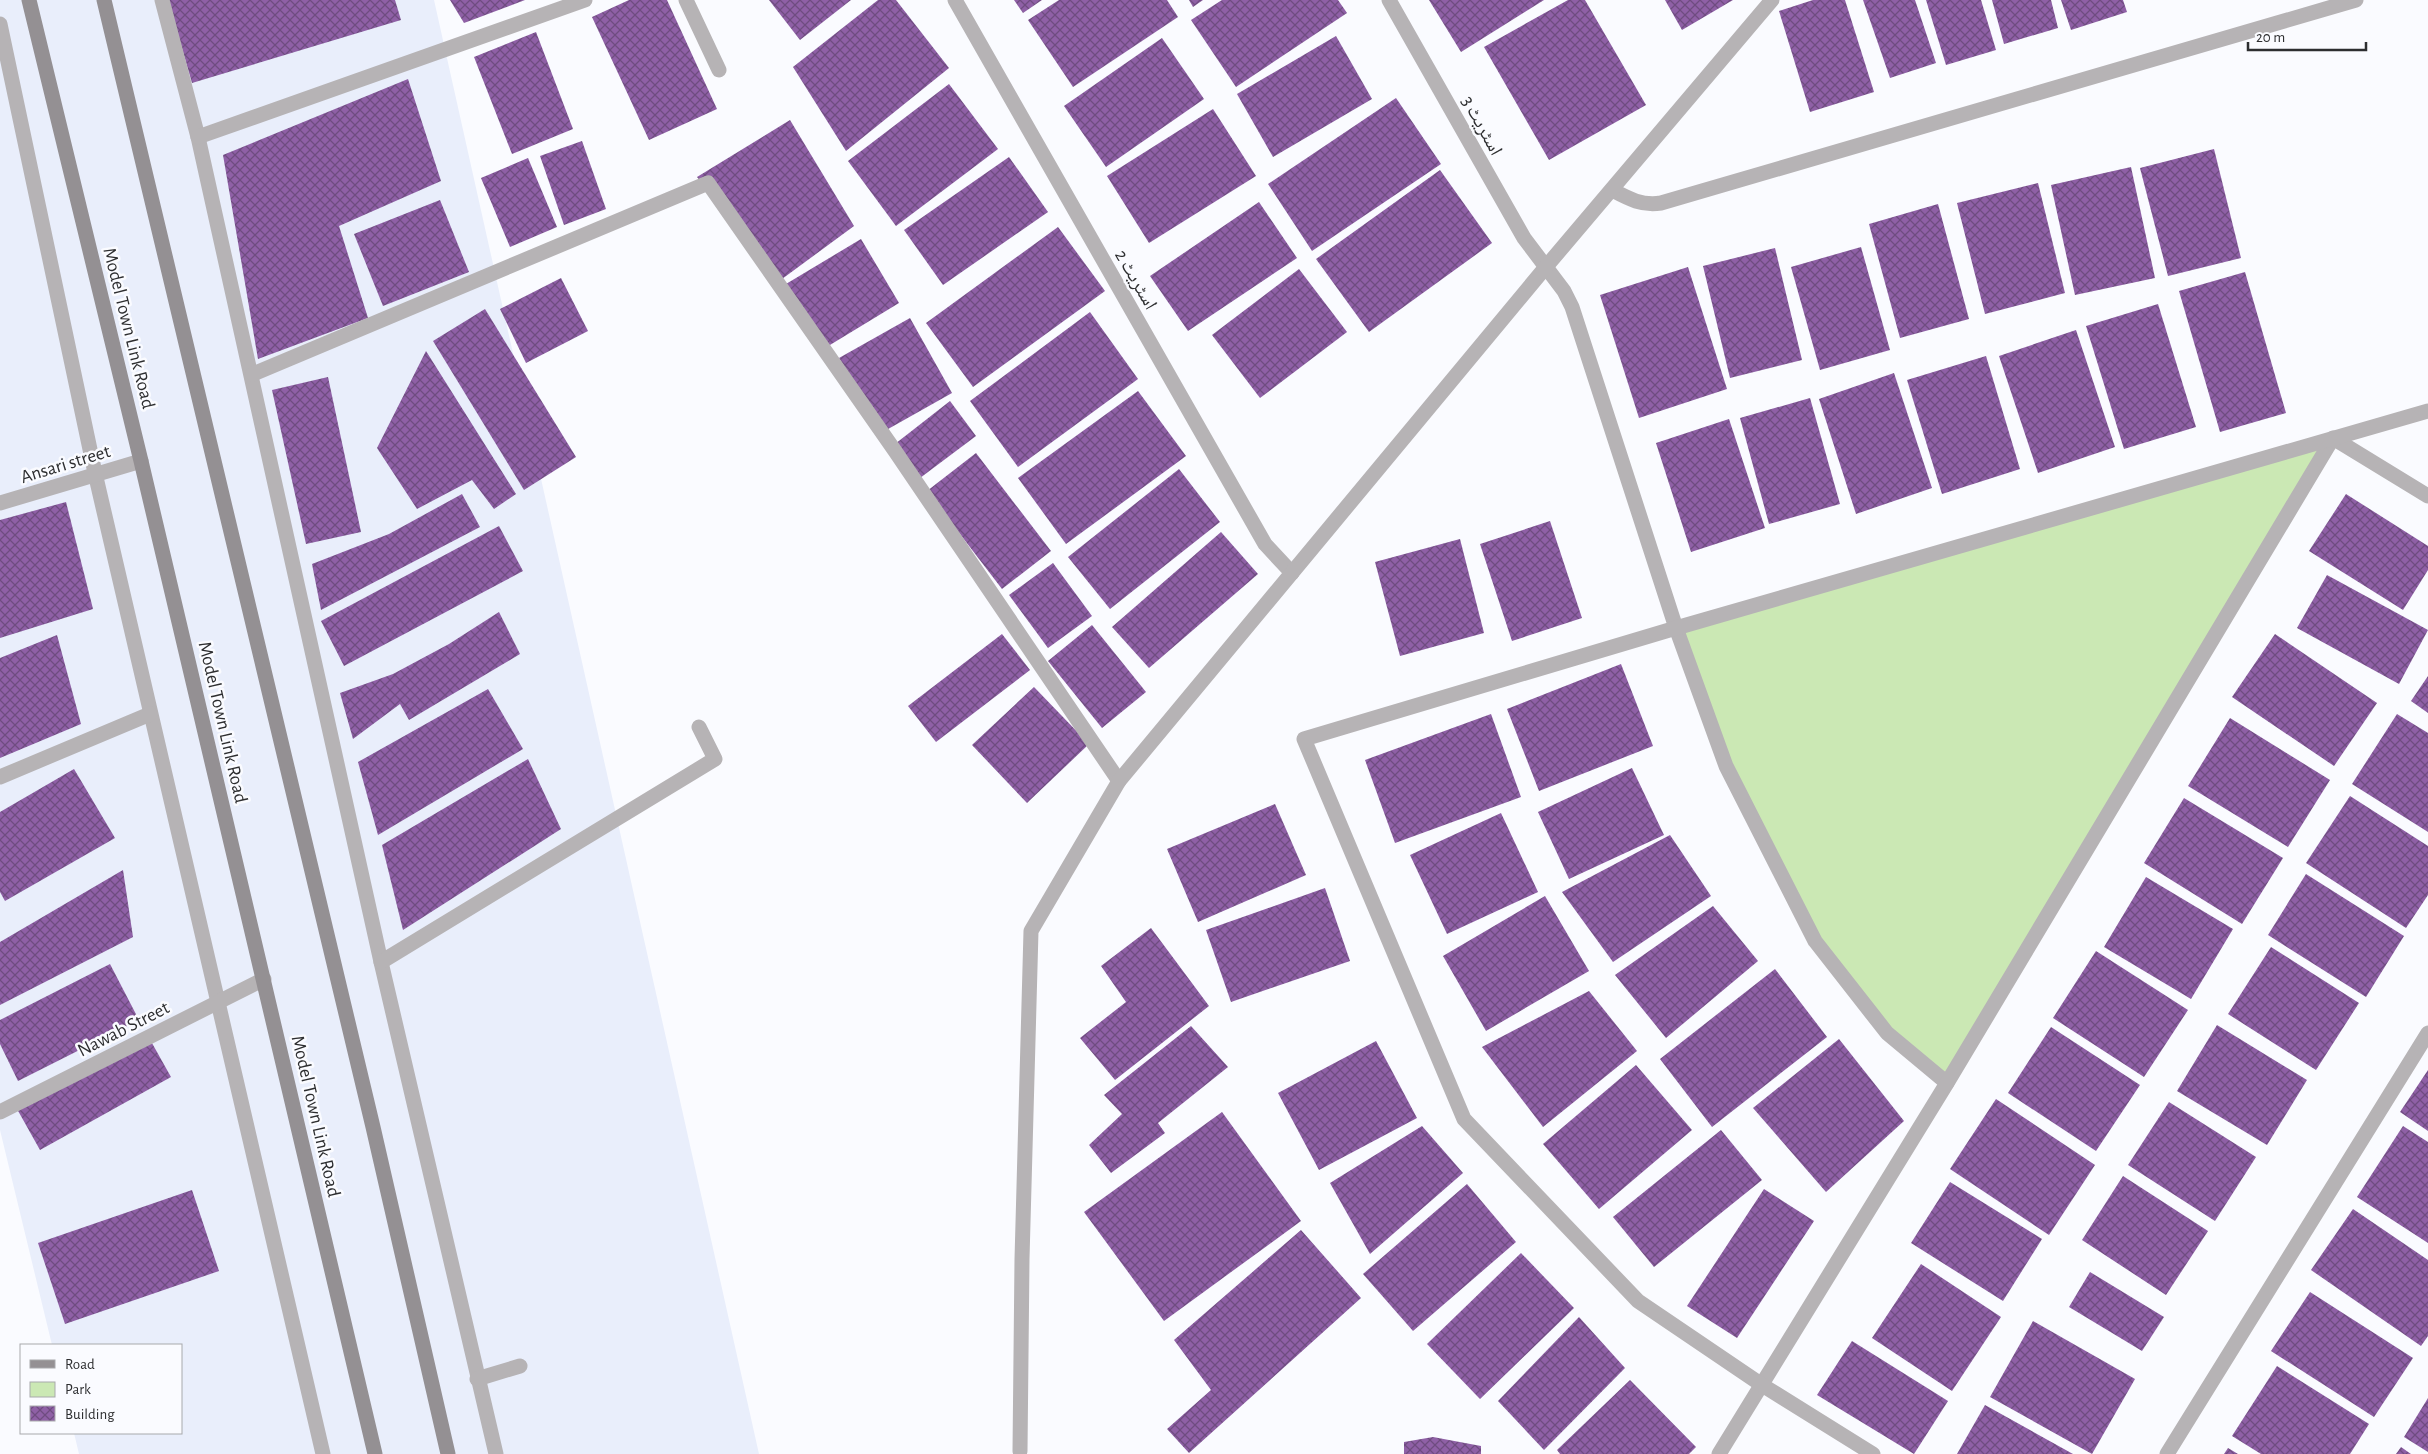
<svg xmlns="http://www.w3.org/2000/svg" width="2428" height="1454" font-family="'Alegreya Sans','Noto Naskh Arabic',sans-serif">
<style>
.built{fill:#e9eefb}
.park{fill:#cbe8b4}
.building{fill:url(#building-cross-hatch)}
.lines{fill:none;stroke-linecap:round;stroke-linejoin:round}
.minor{stroke:#b6b3b5;stroke-width:15}
.secondary{stroke:#949093;stroke-width:15}
.labels{text-anchor:middle;stroke-width:5;stroke-linejoin:round;paint-order:stroke}
.street-label{font-size:19px;fill:#2d2e30;stroke:#fafbff}
</style>
<defs>
<pattern id="building-cross-hatch" width="8" height="8" patternUnits="userSpaceOnUse" patternTransform="scale(1.25)"><rect width="8" height="8" fill="#8f60a6"/><path d="M0 0l8 8M0 8l8-8" fill="none" stroke="#6f4c80"/></pattern>
</defs>
<rect width="100%" height="100%" fill="#fafbff"/>
<path class="built" d="M0,0H434L759,1454H79L74,1433H181V1345H52L0,1130Z"/>
<path class="park" d="M2333,438L1947,1083L1887,1033L1815,941L1726,766L1676,628Z"/>
<g class="building">
<path d="M168,0H395L401,20L192,83Z"/>
<path d="M450,0H525L464,23Z"/>
<path d="M629,0H667L717,109L649,140L592,17Z"/>
<path d="M769,0H851L800,40Z"/>
<path d="M878,0H896L949,68L846,151L793,67Z"/>
<path d="M1014,0H1042L1023,13Z"/>
<path d="M1059,0H1167L1178,17L1073,87L1028,20Z"/>
<path d="M1189,0H1203L1193,7Z"/>
<path d="M1222,0H1338L1347,13L1236,87L1191,20Z"/>
<path d="M1429,0H1544L1461,52Z"/>
<path d="M1568,0H1585L1646,105L1549,160L1484,47Z"/>
<path d="M1665,0H1733L1682,30Z"/>
<path d="M1813,0H1845L1874,92L1810,112L1779,11Z"/>
<path d="M1863,0H1915L1936,63L1890,78Z"/>
<path d="M1926,0H1981L1996,50L1946,65Z"/>
<path d="M1992,0H2051L2058,28L2004,44Z"/>
<path d="M2061,0H2123L2127,12L2071,30Z"/>
<path d="M536,32L573,129L512,154L474,57Z"/>
<path d="M1336,36L1372,99L1273,157L1237,94Z"/>
<path d="M1162,38L1204,99L1106,167L1064,106Z"/>
<path d="M408,79L441,181L339,226L368,318L258,359L223,155Z"/>
<path d="M949,84L998,149L896,226L848,161Z"/>
<path d="M1396,98L1441,164L1312,251L1268,184Z"/>
<path d="M1213,109L1256,176L1149,243L1107,176Z"/>
<path d="M790,120L854,226L782,279L697,177Z"/>
<path d="M582,141L606,209L564,225L540,156Z"/>
<path d="M2214,149L2241,258L2168,276L2140,168Z"/>
<path d="M1009,157L1048,212L943,285L904,230Z"/>
<path d="M528,158L557,227L510,247L481,178Z"/>
<path d="M2131,167L2155,278L2075,295L2051,185Z"/>
<path d="M1440,170L1492,243L1369,332L1316,259Z"/>
<path d="M2038,183L2065,293L1985,314L1957,203Z"/>
<path d="M440,200L469,272L383,306L354,234Z"/>
<path d="M1259,202L1297,258L1188,331L1150,276Z"/>
<path d="M1938,204L1969,319L1900,338L1869,224Z"/>
<path d="M1058,227L1105,291L973,387L926,323Z"/>
<path d="M861,239L899,303L825,348L786,284Z"/>
<path d="M1861,247L1890,350L1820,370L1791,267Z"/>
<path d="M1775,248L1802,360L1730,378L1703,266Z"/>
<path d="M1688,267L1727,389L1639,418L1600,295Z"/>
<path d="M1299,269L1347,332L1260,398L1212,335Z"/>
<path d="M2245,272L2286,413L2220,432L2179,291Z"/>
<path d="M561,278L588,331L526,363L500,309Z"/>
<path d="M2158,304L2196,427L2124,449L2086,326Z"/>
<path d="M485,309L576,457L524,490L433,341Z"/>
<path d="M1090,312L1138,379L1018,467L970,401Z"/>
<path d="M910,318L952,393L881,433L839,358Z"/>
<path d="M2076,330L2115,447L2038,473L1999,356Z"/>
<path d="M426,351L516,494L494,509L472,480L417,509L377,448Z"/>
<path d="M1986,356L2020,469L1942,494L1907,380Z"/>
<path d="M1894,373L1932,488L1856,514L1819,399Z"/>
<path d="M328,377L361,532L306,544L272,390Z"/>
<path d="M1138,391L1186,456L1066,544L1018,478Z"/>
<path d="M1810,398L1840,504L1769,524L1740,418Z"/>
<path d="M950,401L976,436L920,478L895,444Z"/>
<path d="M1729,419L1765,528L1691,552L1656,443Z"/>
<path d="M976,453L1051,551L1002,589L927,491Z"/>
<path d="M1179,469L1220,522L1110,609L1068,557Z"/>
<path d="M462,494L480,527L321,610L312,564L389,534Z"/>
<path d="M2346,494L2428,546V570L2403,610L2309,551Z"/>
<path d="M66,502L93,609L0,638V520Z"/>
<path d="M1550,521L1582,618L1512,641L1480,544Z"/>
<path d="M499,526L523,571L344,666L321,621Z"/>
<path d="M1221,532L1258,574L1149,668L1112,627Z"/>
<path d="M1460,539L1484,633L1400,656L1375,562Z"/>
<path d="M1053,563L1092,616L1048,648L1009,595Z"/>
<path d="M2327,575L2428,630L2399,684L2297,628Z"/>
<path d="M499,612L520,654L409,720L400,704L353,739L340,693L393,674L449,644Z"/>
<path d="M1092,625L1146,692L1102,728L1048,661Z"/>
<path d="M1002,634L1030,670L936,742L908,706Z"/>
<path d="M2275,634L2377,703L2334,766L2232,697Z"/>
<path d="M57,635L81,724L0,758V658Z"/>
<path d="M1621,664L1653,746L1539,791L1507,709Z"/>
<path d="M2428,676V713L2411,701Z"/>
<path d="M1034,687L1089,744L1027,803L972,745Z"/>
<path d="M488,689L523,749L378,835L358,762Z"/>
<path d="M1491,714L1521,797L1395,843L1365,760Z"/>
<path d="M2397,714L2428,733V832L2352,784Z"/>
<path d="M2230,718L2330,780L2288,847L2188,786Z"/>
<path d="M528,759L561,829L403,930L382,845Z"/>
<path d="M1632,768L1664,835L1569,879L1538,812Z"/>
<path d="M74,769L115,838L5,901L0,892V812Z"/>
<path d="M2350,796L2428,846V895L2406,928L2306,863Z"/>
<path d="M2184,798L2283,858L2242,924L2144,863Z"/>
<path d="M1275,804L1306,875L1198,922L1167,849Z"/>
<path d="M1501,813L1538,892L1447,934L1410,855Z"/>
<path d="M1670,835L1711,896L1613,962L1562,892Z"/>
<path d="M123,870L133,937L0,1005V942Z"/>
<path d="M2306,874L2404,936L2366,997L2268,935Z"/>
<path d="M2146,877L2233,929L2191,999L2104,947Z"/>
<path d="M1325,888L1350,961L1231,1002L1206,930Z"/>
<path d="M1545,896L1589,971L1486,1031L1443,956Z"/>
<path d="M1713,906L1758,961L1666,1038L1615,975Z"/>
<path d="M1151,928L1209,1006L1115,1080L1080,1038L1126,1002L1101,966Z"/>
<path d="M2271,947L2359,1003L2316,1070L2228,1014Z"/>
<path d="M2096,951L2188,1010L2144,1077L2053,1018Z"/>
<path d="M110,964L139,1020L18,1081L0,1044V1020Z"/>
<path d="M1775,969L1827,1037L1712,1127L1660,1059Z"/>
<path d="M1589,991L1637,1051L1543,1127L1482,1047Z"/>
<path d="M2217,1025L2307,1080L2267,1145L2177,1091Z"/>
<path d="M1191,1026L1228,1067L1158,1123L1165,1133L1111,1173L1089,1145L1122,1114L1104,1095Z"/>
<path d="M2051,1027L2140,1085L2096,1151L2008,1093Z"/>
<path d="M148,1036L171,1077L40,1150L17,1109Z"/>
<path d="M1839,1039L1904,1121L1826,1192L1753,1108Z"/>
<path d="M1376,1041L1417,1118L1319,1170L1278,1093Z"/>
<path d="M1636,1065L1692,1130L1599,1209L1543,1144Z"/>
<path d="M2428,1070V1131L2400,1112Z"/>
<path d="M1996,1099L2095,1165L2049,1235L1950,1169Z"/>
<path d="M2169,1102L2256,1157L2215,1221L2128,1165Z"/>
<path d="M1222,1112L1301,1221L1164,1321L1084,1212Z"/>
<path d="M1422,1126L1463,1173L1370,1254L1330,1183Z"/>
<path d="M2403,1126L2428,1142V1243L2357,1197Z"/>
<path d="M1721,1130L1762,1180L1654,1267L1613,1217Z"/>
<path d="M2123,1176L2208,1231L2166,1295L2082,1240Z"/>
<path d="M1950,1182L2042,1239L2003,1301L1911,1243Z"/>
<path d="M1467,1184L1516,1242L1413,1331L1363,1274Z"/>
<path d="M1764,1189L1814,1221L1737,1338L1687,1306Z"/>
<path d="M192,1190L219,1271L65,1324L38,1243Z"/>
<path d="M2353,1209L2428,1260V1336L2421,1346L2311,1270Z"/>
<path d="M1301,1230L1361,1298L1189,1453L1167,1429L1211,1390L1174,1340Z"/>
<path d="M1521,1253L1574,1308L1480,1399L1427,1344Z"/>
<path d="M1921,1264L2001,1317L1952,1391L1872,1338Z"/>
<path d="M2090,1272L2164,1317L2142,1351L2069,1307Z"/>
<path d="M2310,1292L2413,1358L2374,1417L2271,1351Z"/>
<path d="M1579,1317L1625,1368L1544,1450L1498,1401Z"/>
<path d="M2033,1321L2135,1379L2092,1454L1990,1397Z"/>
<path d="M1852,1341L1948,1401L1914,1454L1817,1395Z"/>
<path d="M2277,1366L2369,1424L2350,1454H2261L2232,1436Z"/>
<path d="M1630,1380L1696,1447L1689,1454H1560L1557,1450Z"/>
<path d="M2428,1398V1452L2404,1437Z"/>
<path d="M1985,1405L2073,1454H1957Z"/>
<path d="M1433,1437L1481,1446V1454H1404V1442Z"/>
<path d="M2401,1447L2411,1454H2396Z"/>
<path d="M2228,1448L2238,1454H2224Z"/>
</g>
<g class="lines">
<g class="minor">
<path d="M162,0L198,137L381,962L496,1454"/>
<path d="M686,0L719,70"/>
<path d="M955,0L1265,544L1292,573"/>
<path d="M1389,0L1524,238L1564,291L1572,307L1676,628L1726,766L1815,941L1887,1033L1947,1083"/>
<path d="M0,24L95,473L323,1454"/>
<path d="M198,137L585,0"/>
<path d="M1612,190C1629,199 1642,206 1661,203L2356,0"/>
<path d="M253,374L708,183L895,451L1119,781"/>
<path d="M0,503L141,461"/>
<path d="M0,777L150,714"/>
<path d="M381,962L715,759L699,727"/>
<path d="M0,1112L264,979"/>
<path d="M477,1379L520,1366"/>
<path d="M1020,1451L1022,1259L1031,931L1119,781L1545,268L1772,0"/>
<path d="M1719,1454L1947,1083L2333,438L2428,496"/>
<path d="M1873,1454L1762,1385L1638,1301L1464,1119L1304,739L1676,628L2428,411"/>
<path d="M2167,1454L2428,1033"/>
</g>
<g class="secondary">
<path d="M29,0L141,461L375,1454"/>
<path d="M104,0L373,1127L448,1454"/>
</g>
</g>
<g class="labels">
<g class="street-label">
<text transform="translate(1483 125) rotate(61)" y="7">اسٹریٹ 3</text>
<text transform="translate(1137 279) rotate(60)" y="7">اسٹریٹ 2</text>
<text transform="translate(130 328) rotate(76)" y="7">Model Town Link Road</text>
<text transform="translate(65 463) rotate(-17)" y="7">Ansari street</text>
<text transform="translate(224 722) rotate(77)" y="7">Model Town Link Road</text>
<text transform="translate(123 1028) rotate(-27)" y="7">Nawab Street</text>
<text transform="translate(317 1116) rotate(77)" y="7">Model Town Link Road</text>
</g>
</g>
<rect x="20" y="1344" width="162" height="90" fill="#fafbff" stroke="#a8a9ac"/>
<rect x="30" y="1360" width="25" height="8" fill="#949093" stroke="#a8a9ac"/>
<text x="65" y="1369" font-size="15" fill="#2d2e30">Road</text>
<rect x="30" y="1382" width="25" height="15" fill="#cbe8b4" stroke="#a8a9ac"/>
<text x="65" y="1394" font-size="15" fill="#2d2e30">Park</text>
<rect x="30" y="1406" width="25" height="15" fill="url(#building-cross-hatch)" stroke="#a8a9ac"/>
<text x="65" y="1419" font-size="15" fill="#2d2e30">Building</text>
<path d="M2248 42v8h118v-8" fill="none" stroke="#2d2e30" stroke-width="2.5"/>
<text x="2256" y="42" font-size="15" fill="#2d2e30" stroke="#fafbff" stroke-width="4" paint-order="stroke">20 m</text>
</svg>
